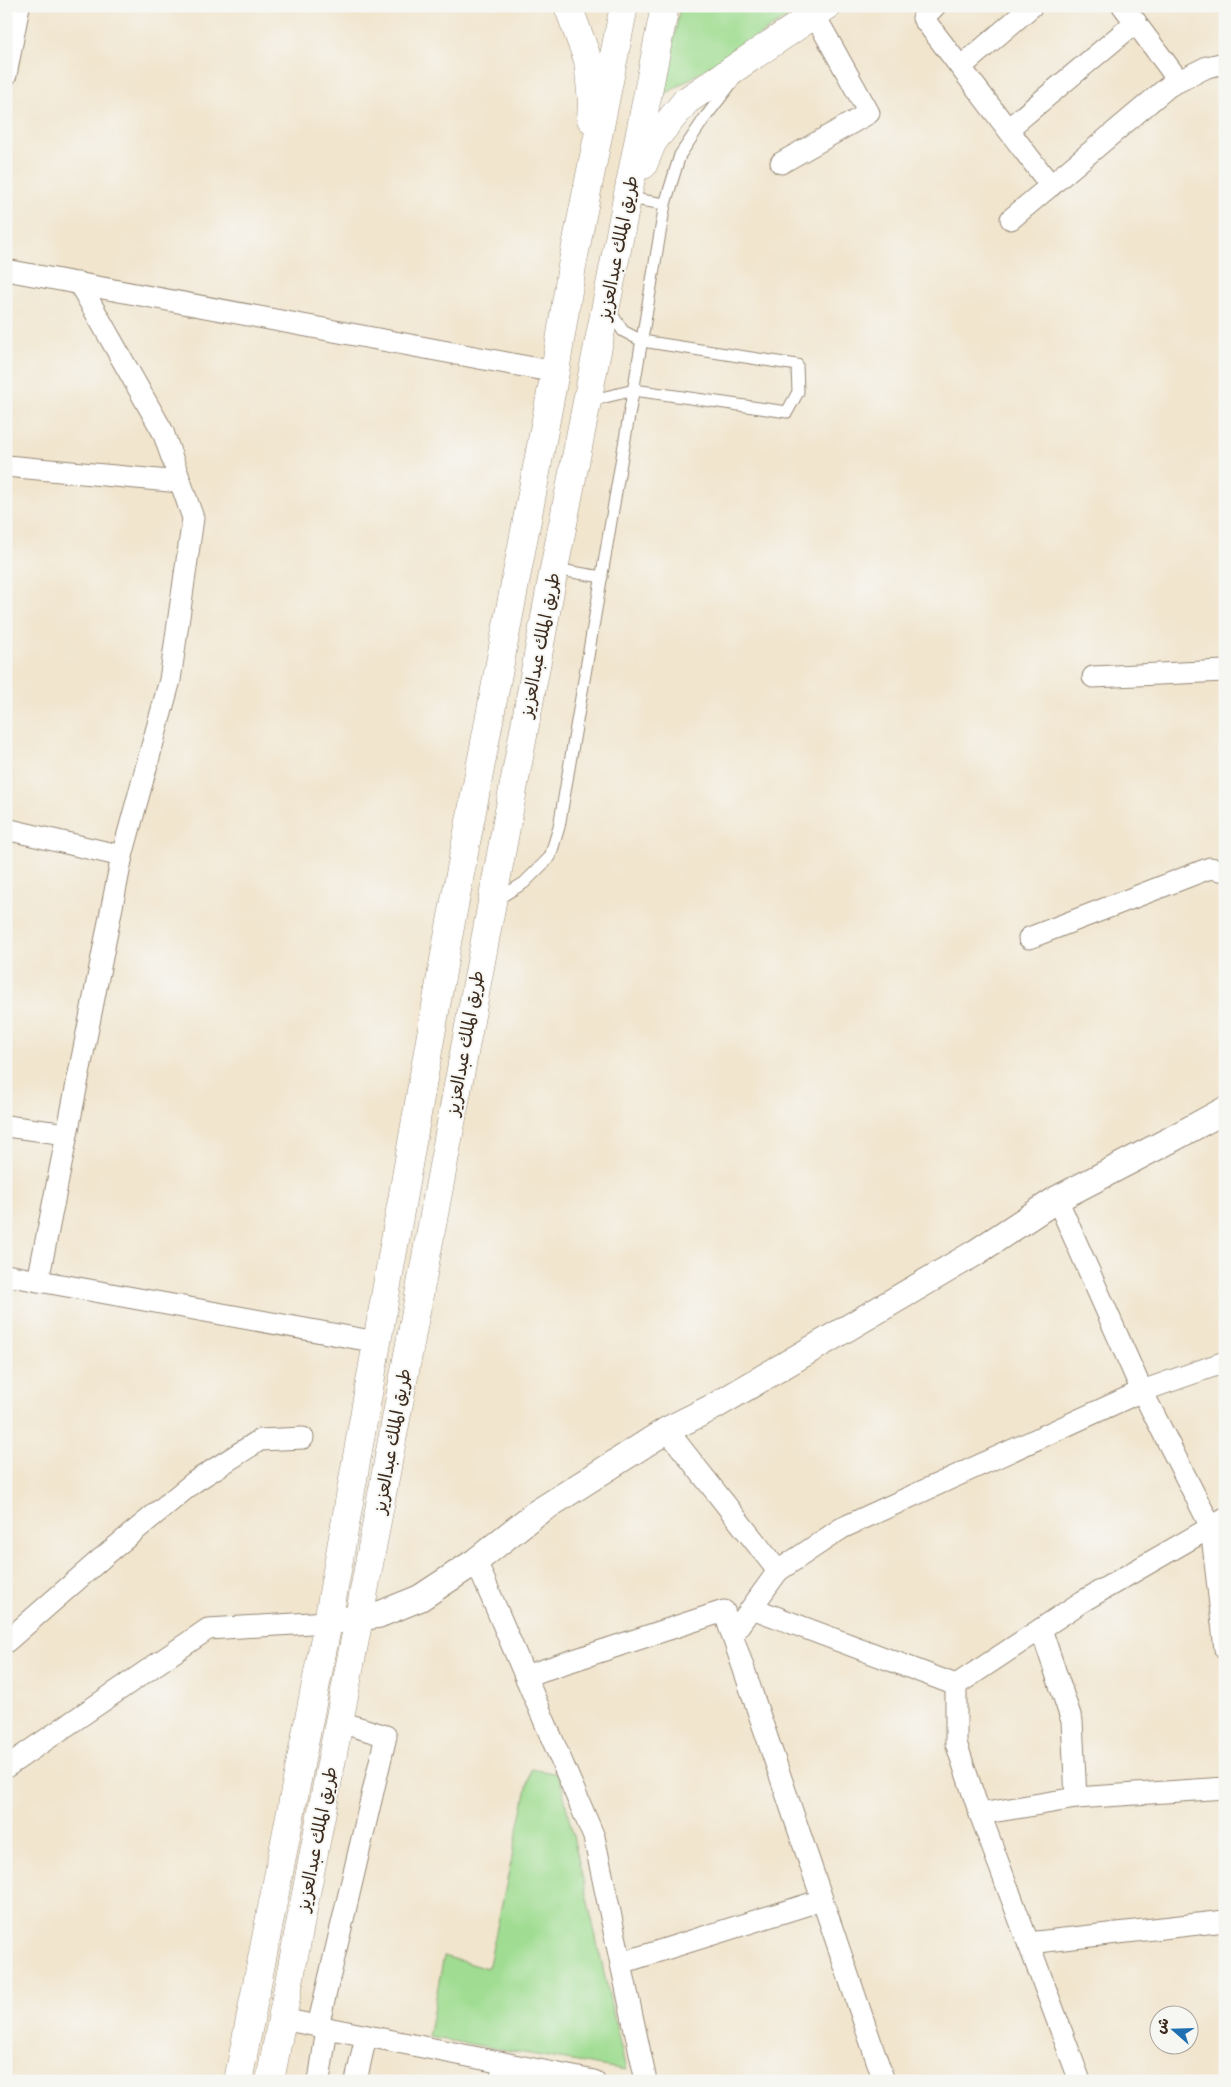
<svg xmlns="http://www.w3.org/2000/svg" width="1231" height="2087" font-family="Delius,'Playpen Sans Arabic',sans-serif">
<style>
.park{fill:#a0dd92;stroke:#6e8458}
.lines{fill:none;stroke-linecap:round;stroke-linejoin:round}
.service-casing{stroke:#968876;stroke-width:13}
.minor-casing{stroke:#968876;stroke-width:23}
.tertiary-casing{stroke:#968876;stroke-width:28}
.trunk-casing{stroke:#968876;stroke-width:29}
.service{stroke:#fff;stroke-width:11}
.minor{stroke:#fff;stroke-width:21}
.tertiary{stroke:#fff;stroke-width:26}
.trunk{stroke:#fff;stroke-width:28}
.labels{text-anchor:middle;stroke-width:4;stroke-linejoin:round;paint-order:stroke}
.street-label{font-size:18px;fill:#3b2a1e;stroke:#f6f6f2}
</style>
<rect width="100%" height="100%" fill="#f6f6f2"/>
<filter id="ink" filterUnits="userSpaceOnUse"><feTurbulence type="fractalNoise" baseFrequency=".02" numOctaves="2"/><feDisplacementMap in="SourceGraphic" scale="10" xChannelSelector="R" yChannelSelector="G"/><feConvolveMatrix kernelMatrix="1 2 1 2 8 2 1 2 1" color-interpolation-filters="sRGB"/></filter>
<filter id="wash" filterUnits="userSpaceOnUse"><feTurbulence type="fractalNoise" baseFrequency=".0096" numOctaves="4" result="noise"/><feDisplacementMap in="SourceGraphic" scale="20" xChannelSelector="R" yChannelSelector="G"/><feGaussianBlur stdDeviation="1.12" result="paint"/><feColorMatrix in="noise" values="0 0 0 0 0 0 0 0 0 0 0 0 0 0 0 0 0 1.4 0 .05"/><feComposite in="paint" operator="in"/></filter>
<g filter="url(#wash)">
<rect width="100%" height="100%" fill="#f1e5ce"/>
<g class="park">
<path d="M680,6H806L664,95Z"/>
<path d="M531,1769L559,1774L626,2070L428,2037L444,1956L488,1969Z"/>
</g>
</g>
<g filter="url(#ink)">
<g class="lines">
<g class="service-casing">
<g id="service">
<path d="M628,198L665,204"/>
<path d="M589,401L634,390L787,412L798,392L797,365L642,341L623,331L608,308"/>
<path d="M554,569L602,577"/>
<path d="M494,901L524,883L550,857L559,827L665,204L680,155L704,119L734,80"/>
</g>
</g>
<g class="minor-casing">
<g id="minor">
<path d="M935,6L923,18L1051,186"/>
<path d="M1123,6L1179,81"/>
<path d="M961,67L1032,6"/>
<path d="M6,75L19,6"/>
<path d="M1008,129L1136,22"/>
<path d="M781,163L869,113L814,14"/>
<path d="M1011,219L1169,86L1207,67L1225,63"/>
<path d="M6,270L555,372"/>
<path d="M79,283L163,432L193,518L170,680L122,856"/>
<path d="M6,466L180,482"/>
<path d="M1093,677L1225,671"/>
<path d="M6,829L122,856L38,1281"/>
<path d="M1029,938L1210,868L1225,871"/>
<path d="M6,1126L67,1134"/>
<path d="M1057,1199L1142,1391L1211,1527L1225,1649"/>
<path d="M6,1275L377,1342"/>
<path d="M667,1430L778,1571"/>
<path d="M476,1561L594,1837L646,2081"/>
<path d="M752,1608L956,1685"/>
<path d="M1041,1629L1072,1721L1076,1798"/>
<path d="M732,1635L778,1571L842,1528L1142,1391L1225,1362"/>
<path d="M6,1642L102,1558L194,1482L260,1440L303,1438"/>
<path d="M525,1676L724,1611L884,2081"/>
<path d="M6,1767L208,1629L328,1622"/>
<path d="M980,1814L1076,1798L1225,1788"/>
<path d="M1028,1943L1225,1921"/>
<path d="M621,1963L822,1900"/>
<path d="M282,2019L594,2081"/>
<path d="M318,2026L386,1736L340,1722"/>
<path d="M319,2081L327,2028"/>
<path d="M356,2081L366,2036"/>
<path d="M501,2081L503,2063"/>
<path d="M1080,2081L980,1814L956,1743V1685L1083,1601L1225,1519"/>
</g>
</g>
<g class="tertiary-casing">
<path id="tertiary" d="M328,1622L378,1615L420,1598L476,1561L535,1514L667,1430L715,1406L975,1253L1057,1199L1172,1139L1225,1110"/>
</g>
<g class="trunk-casing">
<g id="trunk">
<path d="M568,6L588,60L592,102L591,119"/>
<path d="M643,165L653,141L686,101L827,6"/>
<path d="M238,2081L328,1622L447,943L555,372L572,266L624,6"/>
<path d="M270,2081L359,1618L554,569L665,6"/>
</g>
</g>
<use href="#service" class="service"/>
<use href="#minor" class="minor"/>
<use href="#tertiary" class="tertiary"/>
<use href="#trunk" class="trunk"/>
</g>
</g>
<g class="labels">
<g class="street-label">
<text transform="translate(618 248) rotate(-79)" y="6">طريق الملك عبدالعزيز</text>
<text transform="translate(540 645) rotate(-79)" y="6">طريق الملك عبدالعزيز</text>
<text transform="translate(465 1043) rotate(-80)" y="6">طريق الملك عبدالعزيز</text>
<text transform="translate(392 1441) rotate(-80)" y="6">طريق الملك عبدالعزيز</text>
<text transform="translate(317 1839) rotate(-79)" y="6">طريق الملك عبدالعزيز</text>
</g>
</g>
<rect width="1231" height="2087" fill="none" stroke="#f6f6f2" stroke-width="25"/>
<g transform="translate(1174 2030) rotate(290)"><circle r="24" fill="#f6f6f2" stroke="#aba49d"/>
<path d="M0-4L9 19L0 12L-9 19Z" fill="#1f6fb2"/>
<text y="-8" font-size="14" font-weight="bold" text-anchor="middle" fill="#3b2a1e">ش</text>
</g>
</svg>
